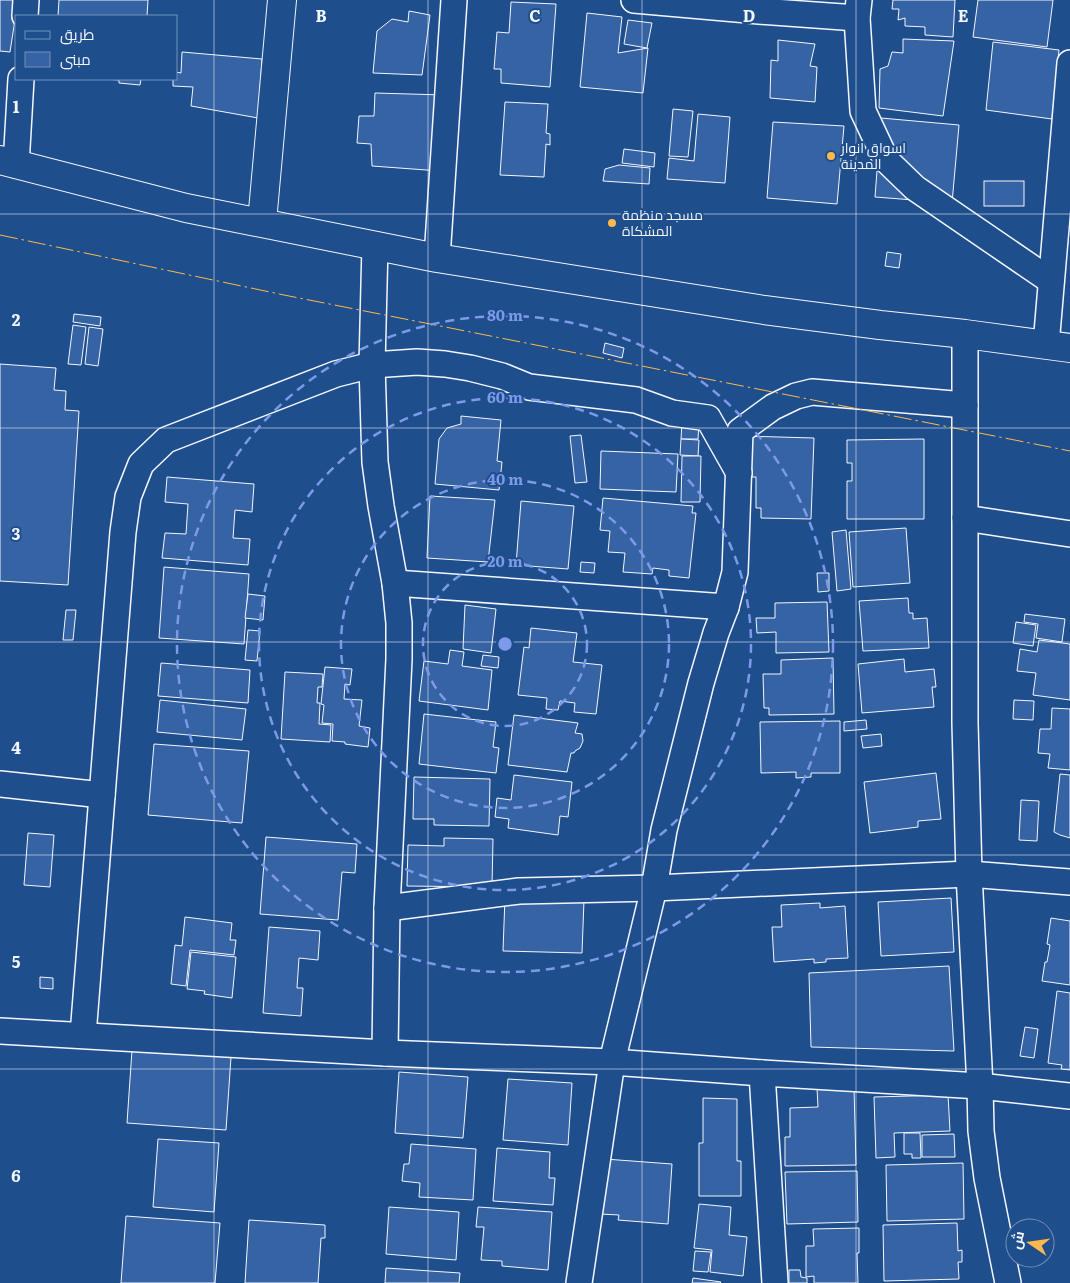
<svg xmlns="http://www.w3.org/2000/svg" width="1070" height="1283" font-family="Literata,Cairo,serif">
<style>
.building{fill:#3563a3;stroke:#f2f6ff}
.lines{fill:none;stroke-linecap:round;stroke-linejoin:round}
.street-casing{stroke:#f2f6ff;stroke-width:28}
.secondary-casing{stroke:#f2f6ff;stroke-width:30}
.street{stroke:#1f4e8c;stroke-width:25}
.secondary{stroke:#1f4e8c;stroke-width:28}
.power{stroke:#ffb74d;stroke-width:1;stroke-dasharray:18 4 2.5 4;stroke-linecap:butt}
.grid{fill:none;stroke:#f2f6ff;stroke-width:1;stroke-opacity:0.55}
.ring{fill:none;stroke:#7d9aea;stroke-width:2.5;stroke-dasharray:9 6}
.poi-dot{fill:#ffb74d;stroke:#1f4e8c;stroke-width:2}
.labels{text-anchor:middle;stroke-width:4;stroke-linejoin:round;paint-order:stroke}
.poi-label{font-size:14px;fill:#f2f6ff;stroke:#1f4e8c;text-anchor:start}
.grid-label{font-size:16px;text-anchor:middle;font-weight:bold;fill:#f2f6ff;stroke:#1f4e8c;stroke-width:4;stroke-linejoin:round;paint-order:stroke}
.centre{fill:#7d9aea;stroke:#1f4e8c;stroke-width:2.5}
.ring-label{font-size:15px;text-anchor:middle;font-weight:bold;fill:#7d9aea;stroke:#1f4e8c;stroke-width:4;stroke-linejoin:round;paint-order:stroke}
</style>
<rect width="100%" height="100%" fill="#1f4e8c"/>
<g class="building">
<path d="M0,0H18L10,52L0,51Z"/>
<path d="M59,0H148L147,16H58Z"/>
<path d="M893,0H955L953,37L925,35V27L905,26V18L898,20L899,9H892Z"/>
<path d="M978,0H1053L1047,47L973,37Z"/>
<path d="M511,2L556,4L550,87L501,83V69H494L497,32L509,33Z"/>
<path d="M409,11L430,15L422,75L373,73L377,31L392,19L408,22Z"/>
<path d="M587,13L622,17L618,53L648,48L643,93L580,87Z"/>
<path d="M628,20L652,23L647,48L624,44Z"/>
<path d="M903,39L954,41L943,116L879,108L880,69L888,66L892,52L903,53Z"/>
<path d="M778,40L815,44L810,66L817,67L815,102L770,98L771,60L778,61Z"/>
<path d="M993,42L1059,50L1052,119L986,110Z"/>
<path d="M182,52L262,59L258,118L191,106L193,87L173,86V79H176V72L181,73Z"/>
<path d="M104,79H141L140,85L119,83V80Z"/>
<path d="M375,93L444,95L440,171L372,166L371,144L357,143L359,116H374Z"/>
<path d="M505,102L548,104L546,133L550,134V145L546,144L544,177L500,175Z"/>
<path d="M673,109L693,111L688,157L669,156Z"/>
<path d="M698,114L730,117L725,183L667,179L669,158L694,161Z"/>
<path d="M881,118L959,125L952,203L875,197Z"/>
<path d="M773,122L844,126L837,204L767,198Z"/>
<path d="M624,149L655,153L654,167L622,163Z"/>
<path d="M619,165L650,168L649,184L603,181L605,169Z"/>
<rect x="984" y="181" width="40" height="25"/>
<path d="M887,252L901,254L899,268L885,266Z"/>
<path d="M74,314L101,317L100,326L73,322Z"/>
<path d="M73,325L86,327L81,365L68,364Z"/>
<path d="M89,327L103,329L98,366L85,364Z"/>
<path d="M605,343L624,348L622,358L603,353Z"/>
<path d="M0,364L56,368L54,390L66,391L65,410L79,411L68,585L0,581Z"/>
<path d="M461,416L501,420L497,461L502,462L499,490L435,484L439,439L447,428L461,424Z"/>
<path d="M682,422L699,423L698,439H681Z"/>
<path d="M581,435L587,482L575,483L570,436Z"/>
<path d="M743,436L814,438L811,519L761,518V508H756V477H742Z"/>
<path d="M681,439L699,440L698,456L680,455Z"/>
<path d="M924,439V519H847V481H852V463H847V440Z"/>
<path d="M601,451L678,454L676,492L600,489Z"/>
<path d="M682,456H701L700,502H681Z"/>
<path d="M167,477L254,484L252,512L235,510L233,538L250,539L248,565L162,558L165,533L186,534L188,504L165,502Z"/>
<path d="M430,496L495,500L488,562L427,558Z"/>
<path d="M603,498L693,506L692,513H696L689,578L669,576V570L653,568L652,574L623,572L625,553L608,552L610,531L600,530Z"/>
<path d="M521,501L574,506L568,569L516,565Z"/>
<path d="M906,528L910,583L853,587L849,532Z"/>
<path d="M846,530L851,589L837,591L832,532Z"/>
<path d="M581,562L595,563L594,573L580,572Z"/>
<path d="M164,567L249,574L244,644L159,638Z"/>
<path d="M817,573H829V591L818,592Z"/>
<path d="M248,594L265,596L263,620L245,618Z"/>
<path d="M908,598L909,613H913V619L927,618L929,648L863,651L859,601Z"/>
<path d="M827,602L829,652L776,653V632L757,633L756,618H775V603Z"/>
<path d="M465,605L496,609L491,653L463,649Z"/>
<path d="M66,610H76L73,640H63Z"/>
<path d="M1025,614L1065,619L1062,642L1036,638L1038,624L1024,622Z"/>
<path d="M1016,622L1036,625L1033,646L1013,643Z"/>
<path d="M531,628L577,633L573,662L602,665L596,714L574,712L575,703L560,701L558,710L546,709L547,698L518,695L524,647L529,648Z"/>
<path d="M248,630L260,631L257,661L245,660Z"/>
<path d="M1039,640L1070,644V700L1033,695L1036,673L1017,671L1020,649L1037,652Z"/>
<path d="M450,650L464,652L462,666L492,670L488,710L419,701L424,661L448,664Z"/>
<path d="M483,655L499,657L498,668L481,666Z"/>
<path d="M833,658L834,714L769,715V708H764L763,674H781V660Z"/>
<path d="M904,659L905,672L934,669L936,687H932L934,707L862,713L858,664Z"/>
<path d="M161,663L250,670L248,703L158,696Z"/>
<path d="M325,667L352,669L350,685L345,684L344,699L362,700L359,726L370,728L368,747L345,744V742L332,741L333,724L322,723L324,705L321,704Z"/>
<path d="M285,672L323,674L322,687H318L317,703H320L319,724L331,725L330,742L281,739Z"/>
<path d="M160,700L246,709L242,740L157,732Z"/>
<path d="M1014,700L1034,701L1033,720L1013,719Z"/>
<path d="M1052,708L1070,709V770L1048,768L1050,754L1038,753L1040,729H1051Z"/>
<path d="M424,714L496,722L493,747L499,748L496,773L419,764Z"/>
<path d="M514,715L578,723L575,733L582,734L583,741L580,748L575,751L574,753H571L567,772L508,765Z"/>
<path d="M866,720L867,729L844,731V722Z"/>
<path d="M840,721V773H811V777L796,778V772L761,773L760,722Z"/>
<path d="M881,734L882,746L863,748L861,736Z"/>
<path d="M154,744L249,751L242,823L148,815Z"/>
<path d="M936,773L941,819L918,821V827L870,833L864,782Z"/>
<path d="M1060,774L1070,775V838L1060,835L1054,832Z"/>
<path d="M514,775L572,782L568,817L560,816L558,835L508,828L509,819L495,817L497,798L511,800Z"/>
<path d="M414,777L490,779L489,826L434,825V819H413Z"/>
<path d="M1021,800L1039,801L1037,841L1019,840Z"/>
<path d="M28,833L54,835L50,887L24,885Z"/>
<path d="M266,837L357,844L355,873L342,872L338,920L260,914Z"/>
<path d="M444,838L493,839L492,887L407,886L408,845L444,846Z"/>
<path d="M505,897L584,900L582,953L503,951Z"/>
<path d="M951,898L954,952L881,956L878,902Z"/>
<path d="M820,903V908L845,906L848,958L826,959V962L814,963V959L774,962L772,927H782L781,905Z"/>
<path d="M185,917L232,923L230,940H236L234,955L190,950L186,986L171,984L175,945L182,946Z"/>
<path d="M1051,918L1070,921V985L1042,981L1045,962H1047L1050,945L1047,944Z"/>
<path d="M269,927L320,931L318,960L299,958L297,988H303L301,1016L263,1013Z"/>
<path d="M191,952L236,957L232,998L204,994L205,991L187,989Z"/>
<path d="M949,966L954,1051L811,1047L809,973Z"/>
<path d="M40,977L53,978V989L40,988Z"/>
<path d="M1057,991L1070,993V1070L1061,1069L1062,1065L1048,1063Z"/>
<path d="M1025,1027L1038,1029L1034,1058L1020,1056Z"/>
<path d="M132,1050L231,1057L226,1130L127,1123Z"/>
<path d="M399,1072L468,1077L463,1138L395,1133Z"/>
<path d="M508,1079L572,1083L568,1145L503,1140Z"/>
<path d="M854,1087L856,1165L785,1166V1137H790V1108L818,1107L817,1088Z"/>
<path d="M948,1095L950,1131L894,1133L895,1157L876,1158L874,1097Z"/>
<path d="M703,1098L737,1099V1161H741V1196H699V1143H703Z"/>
<path d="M904,1133H920L921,1158H912V1154H904Z"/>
<path d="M954,1134L955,1157H922V1135Z"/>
<path d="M158,1139L219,1143L214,1212L153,1207Z"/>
<path d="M411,1144L476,1149L473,1200L419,1197L420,1183L402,1181L404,1164H409Z"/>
<path d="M497,1148L550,1152L549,1178H555L553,1205L493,1201Z"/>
<path d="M605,1159L672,1164L668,1224L618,1220L619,1215L600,1214Z"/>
<path d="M963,1163L964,1219L887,1221L886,1165Z"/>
<path d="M857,1171L858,1222L787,1224L785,1172Z"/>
<path d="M699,1204L731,1207L729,1235L747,1237L743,1276L710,1272L712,1250L694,1248Z"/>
<path d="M389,1207L459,1212L456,1260L386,1254Z"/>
<path d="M478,1207L552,1212L548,1270L502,1266V1261L481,1260L484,1227H476Z"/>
<path d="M126,1216L220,1223L215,1283H121Z"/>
<path d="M249,1220L325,1225V1238H321L318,1283H245Z"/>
<path d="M957,1223L958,1251L962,1250V1262H958L959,1279L884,1281L883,1225Z"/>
<path d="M859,1228V1253H857L858,1283H814V1276L806,1277V1246H814L813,1229Z"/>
<path d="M695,1251L711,1252L708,1272L693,1271Z"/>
<path d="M386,1268L460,1273L459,1283H385Z"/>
<path d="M789,1270H800L801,1277L807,1278V1283H789Z"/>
<path d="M693,1278L721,1282L720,1283H692Z"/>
</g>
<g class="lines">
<g class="street-casing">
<g id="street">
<path d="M634,0L759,11L857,18"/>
<path d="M859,0L857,18L863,111L886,160L915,188L1051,281"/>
<path d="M25,16L26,0"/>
<path d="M16,165L21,79"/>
<path d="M375,245L372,365L375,462L381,506L395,583L399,623V659L387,908L385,1053"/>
<path d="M437,258L454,0"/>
<path d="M965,334V723L969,874L980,1086L981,1131L987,1178L1008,1283"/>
<path d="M1046,345L1070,63"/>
<path d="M965,518L1070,534"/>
<path d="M395,583L726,607"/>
<path d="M0,784L102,795"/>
<path d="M387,908L519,891L654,888L969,874L1070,882"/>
<path d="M0,1031L385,1053L612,1062L762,1073L980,1086L1070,1096"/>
<path d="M83,1035L123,532L128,497L141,464L166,440L336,374L372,365L417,362L445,364L470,368L502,376L529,387L636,400L672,413L708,418L739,473"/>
<path d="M762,1073L775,1283"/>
<path d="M579,1283L612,1062L654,888L664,830L701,683L716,633L726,607L735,572L740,431L773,407L796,396L812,392L965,405"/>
</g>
</g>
<g class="secondary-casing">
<g id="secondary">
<path d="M0,160L186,208L437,258L764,310L880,325L965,334L1070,348"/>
<path d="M262,222L282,0"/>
</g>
</g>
<use href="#street" class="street"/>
<use href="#secondary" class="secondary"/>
<path class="power" d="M0,235L284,295L1070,451"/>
</g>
<path class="grid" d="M214,0V1283M428,0V1283M642,0V1283M856,0V1283M0,214H1070M0,428H1070M0,642H1070M0,855H1070M0,1069H1070"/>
<g class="ring">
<circle cx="505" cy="644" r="82"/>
<circle cx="505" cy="644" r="164"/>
<circle cx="505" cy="644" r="246"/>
<circle cx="505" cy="644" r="328"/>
</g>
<g class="poi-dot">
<circle cx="831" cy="156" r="5"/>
<circle cx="612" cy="223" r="5"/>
</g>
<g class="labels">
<g class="poi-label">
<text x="841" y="153">اسواق انوار<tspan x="841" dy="16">المدينة</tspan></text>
<text x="622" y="220">مسجد منظمة<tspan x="622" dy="16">المشكاة</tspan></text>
</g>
</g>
<g class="grid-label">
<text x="321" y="22">B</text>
<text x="535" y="22">C</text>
<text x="749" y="22">D</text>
<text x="963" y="22">E</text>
<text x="16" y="113">1</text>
<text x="16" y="326">2</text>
<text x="16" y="540">3</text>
<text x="16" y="754">4</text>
<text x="16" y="968">5</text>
<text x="16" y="1182">6</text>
</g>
<circle cx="505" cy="644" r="8" class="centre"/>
<g class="ring-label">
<text x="505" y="321">80 m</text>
<text x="505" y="403">60 m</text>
<text x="505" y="485">40 m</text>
<text x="505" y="567">20 m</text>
</g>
<rect x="15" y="15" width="162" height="65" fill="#1f4e8c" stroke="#7391ba"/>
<rect x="25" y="31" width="25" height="8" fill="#1f4e8c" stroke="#7391ba"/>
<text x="60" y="40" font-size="15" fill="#f2f6ff">طريق</text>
<rect x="25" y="52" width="25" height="15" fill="#3563a3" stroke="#7391ba"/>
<text x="60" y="65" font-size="15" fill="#f2f6ff">مبنى</text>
<g transform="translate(1030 1243) rotate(283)"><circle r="24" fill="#1f4e8c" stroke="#7391ba"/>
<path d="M0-4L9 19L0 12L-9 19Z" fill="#ffb74d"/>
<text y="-8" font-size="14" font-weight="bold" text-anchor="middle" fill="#f2f6ff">ش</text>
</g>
</svg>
